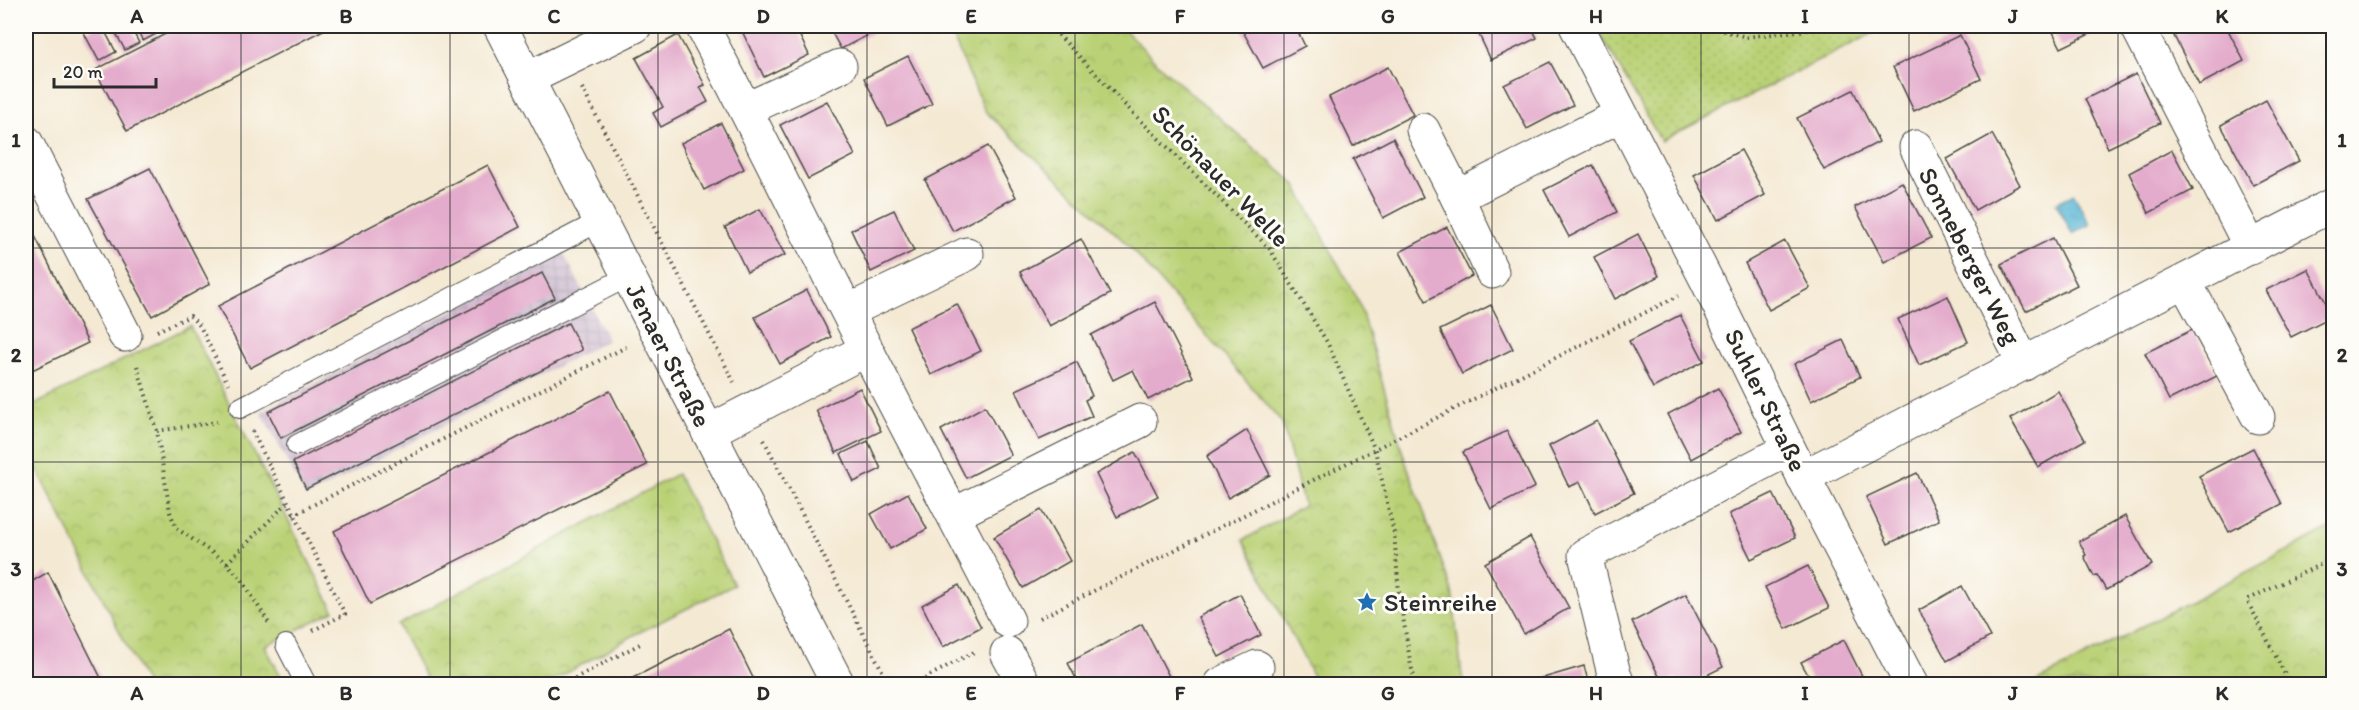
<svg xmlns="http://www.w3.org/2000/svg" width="2359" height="710" font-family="Itim,sans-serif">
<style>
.industrial{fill:url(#industrial-grid)}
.grass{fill:url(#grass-dots);stroke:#727e50;stroke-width:1.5}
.park{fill:url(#park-crowns);stroke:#727e50;stroke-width:1.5}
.water{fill:url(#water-ripples);stroke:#407080;stroke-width:1.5}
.building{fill:#e4accc}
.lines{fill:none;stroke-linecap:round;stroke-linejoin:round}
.service-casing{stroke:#494844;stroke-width:22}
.minor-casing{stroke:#494844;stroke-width:35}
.path{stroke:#494844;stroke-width:4;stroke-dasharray:1.5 4.5;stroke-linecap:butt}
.service{stroke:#fff;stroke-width:20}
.minor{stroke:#fff;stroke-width:33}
.grid{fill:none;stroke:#2b2b2b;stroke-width:1.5;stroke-opacity:0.55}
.labels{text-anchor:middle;stroke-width:6;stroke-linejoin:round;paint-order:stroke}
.street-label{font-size:26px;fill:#2b2b2b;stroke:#fdfcf7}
.poi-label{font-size:26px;fill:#2b2b2b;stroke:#fdfcf7;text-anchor:start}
.neatline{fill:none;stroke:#2b2b2b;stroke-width:2}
.grid-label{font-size:20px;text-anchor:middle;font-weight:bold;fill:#2b2b2b}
</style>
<defs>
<pattern id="industrial-grid" width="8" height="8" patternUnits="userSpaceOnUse" patternTransform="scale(1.5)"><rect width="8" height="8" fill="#cebed2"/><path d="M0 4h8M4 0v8" fill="none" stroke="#b1a3b4"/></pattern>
<pattern id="grass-dots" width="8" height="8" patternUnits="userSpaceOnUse" patternTransform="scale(1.5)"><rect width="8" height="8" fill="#bad176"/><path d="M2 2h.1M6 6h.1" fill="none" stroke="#a0b466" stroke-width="1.8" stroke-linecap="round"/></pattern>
<pattern id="park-crowns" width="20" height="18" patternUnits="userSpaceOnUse" patternTransform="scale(1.5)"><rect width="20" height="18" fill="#bad176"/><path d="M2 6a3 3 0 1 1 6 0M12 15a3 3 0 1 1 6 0" fill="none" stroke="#a0b466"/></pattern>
<pattern id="water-ripples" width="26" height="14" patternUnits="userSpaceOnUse" patternTransform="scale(1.5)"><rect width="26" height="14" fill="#56b5d4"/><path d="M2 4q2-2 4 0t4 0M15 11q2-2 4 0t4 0" fill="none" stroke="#4793ac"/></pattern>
</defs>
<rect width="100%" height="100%" fill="#fdfcf7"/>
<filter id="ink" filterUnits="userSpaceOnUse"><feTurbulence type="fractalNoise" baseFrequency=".0167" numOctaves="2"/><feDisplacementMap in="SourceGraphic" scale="12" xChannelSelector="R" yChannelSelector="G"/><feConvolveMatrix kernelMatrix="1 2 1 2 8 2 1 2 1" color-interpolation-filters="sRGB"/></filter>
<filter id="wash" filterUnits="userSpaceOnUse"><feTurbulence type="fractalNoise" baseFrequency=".008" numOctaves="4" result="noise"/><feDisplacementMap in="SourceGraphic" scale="24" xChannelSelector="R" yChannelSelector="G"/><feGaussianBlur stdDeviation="1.35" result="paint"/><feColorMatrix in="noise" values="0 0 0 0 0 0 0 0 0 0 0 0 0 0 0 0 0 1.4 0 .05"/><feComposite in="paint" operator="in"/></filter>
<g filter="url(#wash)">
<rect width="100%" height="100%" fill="#f4e9d3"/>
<path class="industrial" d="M563,252L608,340L306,497L261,412Z"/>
<path class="grass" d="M1596,26H1887L1661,141Z"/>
<g class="park">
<path d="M948,26H1121L1161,67L1295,184L1359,303L1405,460L1452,591L1462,676L1466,684H1317L1243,540L1304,506L1282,422L1130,247L985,111Z"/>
<path d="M190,326L334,611L265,646L285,684H146L26,447V409Z"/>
<path d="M677,474L734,585L636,634L547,684H429L398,625Z"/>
<path d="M2333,527V684H2032Z"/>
</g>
<path class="water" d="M2074,194L2090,225L2072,234L2056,203Z"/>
<g id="blocks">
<g class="building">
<path d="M98,26H102L116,52L99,61L84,33Z"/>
<path d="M112,26H130L139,43L125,50Z"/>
<path d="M135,26H155L158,33L143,41Z"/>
<path d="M181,26H331L127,131L95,70Z"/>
<path d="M758,26H795L809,55L764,77L743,33Z"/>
<path d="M828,26H881L882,28L841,49Z"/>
<path d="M1240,26H1295L1305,46L1263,68Z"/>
<path d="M1475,26H1531L1537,38L1491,60Z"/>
<path d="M2050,26H2106L2061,48Z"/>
<path d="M2194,26H2226L2244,61L2199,85L2174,36Z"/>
<path d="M678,35L705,85L700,87L708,102L661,127L653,113L663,107L636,58Z"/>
<path d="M1960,35L1981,79L1914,111L1893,67Z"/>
<path d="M908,56L932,104L888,126L864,78Z"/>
<path d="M1550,62L1573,105L1527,129L1504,85Z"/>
<path d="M1388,67L1413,115L1353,146L1329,97Z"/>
<path d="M2136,74L2160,123L2108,148L2085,99Z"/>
<path d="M1853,90L1879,142L1824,170L1797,118Z"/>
<path d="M2266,100L2299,161L2253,185L2221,125Z"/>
<path d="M827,101L855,155L808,179L780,125Z"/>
<path d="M721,123L744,169L704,190L681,143Z"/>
<path d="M1992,134L2020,185L1975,210L1947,159Z"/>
<path d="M1393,138L1423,197L1383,218L1353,159Z"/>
<path d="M988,146L1016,197L953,231L925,180Z"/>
<path d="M1741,150L1765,195L1718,220L1694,175Z"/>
<path d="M2172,150L2193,190L2149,213L2129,173Z"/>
<path d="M488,165L520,227L250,368L218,306Z"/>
<path d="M1593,165L1617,212L1569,237L1544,190Z"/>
<path d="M150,168L210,284L152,316L88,199Z"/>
<path d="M1902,182L1931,238L1884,262L1855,207Z"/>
<path d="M760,209L785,255L747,272L725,227Z"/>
<path d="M894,210L914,251L871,272L851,230Z"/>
<path d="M1447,227L1472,276L1426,301L1400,252Z"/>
<path d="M31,228L88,343L26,373V231Z"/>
<path d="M1638,234L1659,276L1615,299L1594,257Z"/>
<path d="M2053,238L2077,285L2026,311L2001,264Z"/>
<path d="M1081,239L1110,294L1049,326L1020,272Z"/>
<path d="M1785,241L1810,288L1769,310L1745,263Z"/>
<path d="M2308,269L2333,316L2291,337L2266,290Z"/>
<path d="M542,273L555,298L281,438L268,412Z"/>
<path d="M807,290L831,337L780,364L755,317Z"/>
<path d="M1948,296L1968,342L1919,365L1898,319Z"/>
<path d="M1155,302L1193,377L1148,400L1133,370L1113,380L1091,335Z"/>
<path d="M957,304L981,351L931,375L908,328Z"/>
<path d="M1491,305L1513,349L1462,374L1440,330Z"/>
<path d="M1680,315L1704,361L1653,388L1629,341Z"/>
<path d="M568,323L582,350L306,489L293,462Z"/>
<path d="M2192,330L2217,376L2169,400L2145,353Z"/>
<path d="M1843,340L1860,377L1811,401L1794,364Z"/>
<path d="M1077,362L1092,396L1085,400L1092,416L1039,440L1016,390Z"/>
<path d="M860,388L881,431L836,453L816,410Z"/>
<path d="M1718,388L1741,432L1691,459L1668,414Z"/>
<path d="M610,391L647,465L370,604L334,531Z"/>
<path d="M2058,391L2085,440L2038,467L2010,419Z"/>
<path d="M985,406L1011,455L966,478L941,430Z"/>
<path d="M1597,421L1634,493L1595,513L1580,482L1569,487L1549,446Z"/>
<path d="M1247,430L1270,475L1228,498L1207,456Z"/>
<path d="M1507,431L1535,487L1491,509L1463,452Z"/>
<path d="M868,441L881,469L854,482L841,454Z"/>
<path d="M2253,448L2282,504L2229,532L2199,476Z"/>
<path d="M1135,452L1158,496L1117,517L1096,474Z"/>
<path d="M1917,473L1939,520L1888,544L1866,497Z"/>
<path d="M908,493L927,529L890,549L871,514Z"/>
<path d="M1773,493L1795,538L1751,559L1729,514Z"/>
<path d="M1041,510L1070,561L1023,588L994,537Z"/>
<path d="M2125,516L2152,565L2106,590L2097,575L2094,576L2084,556L2086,555L2079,541Z"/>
<path d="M1530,537L1569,608L1524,634L1485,563Z"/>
<path d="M1808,566L1829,608L1786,629L1765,587Z"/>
<path d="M48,572L104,684H26V585Z"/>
<path d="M959,585L981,627L943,647L922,605Z"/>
<path d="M1962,586L1990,637L1947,661L1919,610Z"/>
<path d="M1240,594L1261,635L1219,657L1198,617Z"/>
<path d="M1686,594L1723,667L1689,684H1680L1676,678L1663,684L1632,622Z"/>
<path d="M1142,624L1172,682L1168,684H1079L1068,663Z"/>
<path d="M729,629L756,684H621Z"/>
<path d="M1844,640L1866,684H1813L1801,662Z"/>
<path d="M1584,666L1589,684H1534L1533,681Z"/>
</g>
</g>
</g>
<g filter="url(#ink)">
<use href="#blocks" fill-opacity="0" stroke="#494844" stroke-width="1.5"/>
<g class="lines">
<g class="service-casing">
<g id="service">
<path d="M240,408L600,221"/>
<path d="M297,445L629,276"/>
<path d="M286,645L306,684"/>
</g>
</g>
<g class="minor-casing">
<g id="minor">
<path d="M500,26L838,684"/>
<path d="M702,26C759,133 811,242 867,350C913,441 962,530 1008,621"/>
<path d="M1576,26L1707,281L1789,449L1911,684"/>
<path d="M2137,26L2251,248"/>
<path d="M527,79L635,26"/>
<path d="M747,109L840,66"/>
<path d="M1423,130L1457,197L1621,115"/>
<path d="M26,142L125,335"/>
<path d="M1916,147L2024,364"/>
<path d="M1457,197L1492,272"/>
<path d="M2185,282L2258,417"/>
<path d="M848,311L967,254"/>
<path d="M708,432L866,350"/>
<path d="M1803,477L2334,204"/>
<path d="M955,514L1140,421"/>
<path d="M1007,653L1024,684"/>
<path d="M1221,684L1257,667"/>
<path d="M1618,684L1614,674L1585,555L1789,449"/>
</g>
</g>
<g class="path">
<path d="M1050,26L1130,110L1269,248L1327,342L1375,450L1394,533L1399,593L1411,666L1416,684"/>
<path d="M1706,26L1746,37L1841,26"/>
<path d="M582,88L734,382"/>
<path d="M157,331L190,316L200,326L228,384"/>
<path d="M137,366L157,431L170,512L176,528L227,563L242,580L270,625"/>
<path d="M157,431L217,422"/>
<path d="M252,431L345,614L310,632"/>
<path d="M764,440L889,684"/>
<path d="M293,515L626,347"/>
<path d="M227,563L287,503"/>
<path d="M1040,618L1678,296"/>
<path d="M564,684L640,644"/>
<path d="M914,684L974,652"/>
<path d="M2290,684L2247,600L2334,558"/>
</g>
<use href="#service" class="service"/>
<use href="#minor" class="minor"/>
</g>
</g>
<path class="grid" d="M241,26V684M450,26V684M658,26V684M867,26V684M1075,26V684M1284,26V684M1492,26V684M1701,26V684M1909,26V684M2118,26V684M26,248H2334M26,462H2334"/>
<defs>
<g id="sight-bare" transform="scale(1.62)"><path d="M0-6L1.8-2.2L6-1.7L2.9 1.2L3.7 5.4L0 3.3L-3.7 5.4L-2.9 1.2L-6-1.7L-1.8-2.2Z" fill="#1f6fb2" stroke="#fdfcf7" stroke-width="2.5" paint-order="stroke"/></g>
</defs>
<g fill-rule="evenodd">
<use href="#sight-bare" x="1367" y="602"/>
</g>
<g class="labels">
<g class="street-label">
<text transform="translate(1221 176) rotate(46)" y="9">Schönauer Welle</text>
<text transform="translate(1970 256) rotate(63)" y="9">Sonneberger Weg</text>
<text transform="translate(669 355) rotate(63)" y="9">Jenaer Straße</text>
<text transform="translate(1766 400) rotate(64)" y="9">Suhler Straße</text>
</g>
<g class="poi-label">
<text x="1384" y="611">Steinreihe</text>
</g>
</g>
<rect width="2359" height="710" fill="none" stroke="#fdfcf7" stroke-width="66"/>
<path d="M54 78v9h102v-9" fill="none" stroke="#2b2b2b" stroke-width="3"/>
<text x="63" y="78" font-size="18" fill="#2b2b2b" stroke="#fdfcf7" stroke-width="4.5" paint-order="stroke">20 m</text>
<rect x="33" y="33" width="2293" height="644" class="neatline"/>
<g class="grid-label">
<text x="137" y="23">A</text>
<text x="346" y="23">B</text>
<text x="554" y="23">C</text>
<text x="763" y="23">D</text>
<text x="971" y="23">E</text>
<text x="1180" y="23">F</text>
<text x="1388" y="23">G</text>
<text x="1596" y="23">H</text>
<text x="1805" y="23">I</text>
<text x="2013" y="23">J</text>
<text x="2222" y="23">K</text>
<text x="16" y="147">1</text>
<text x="2342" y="147">1</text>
<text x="16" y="362">2</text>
<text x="2342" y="362">2</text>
<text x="16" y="576">3</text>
<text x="2342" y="576">3</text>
<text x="137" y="700">A</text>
<text x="346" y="700">B</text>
<text x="554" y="700">C</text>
<text x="763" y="700">D</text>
<text x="971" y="700">E</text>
<text x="1180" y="700">F</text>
<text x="1388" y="700">G</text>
<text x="1596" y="700">H</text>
<text x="1805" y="700">I</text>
<text x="2013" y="700">J</text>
<text x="2222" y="700">K</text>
</g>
</svg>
